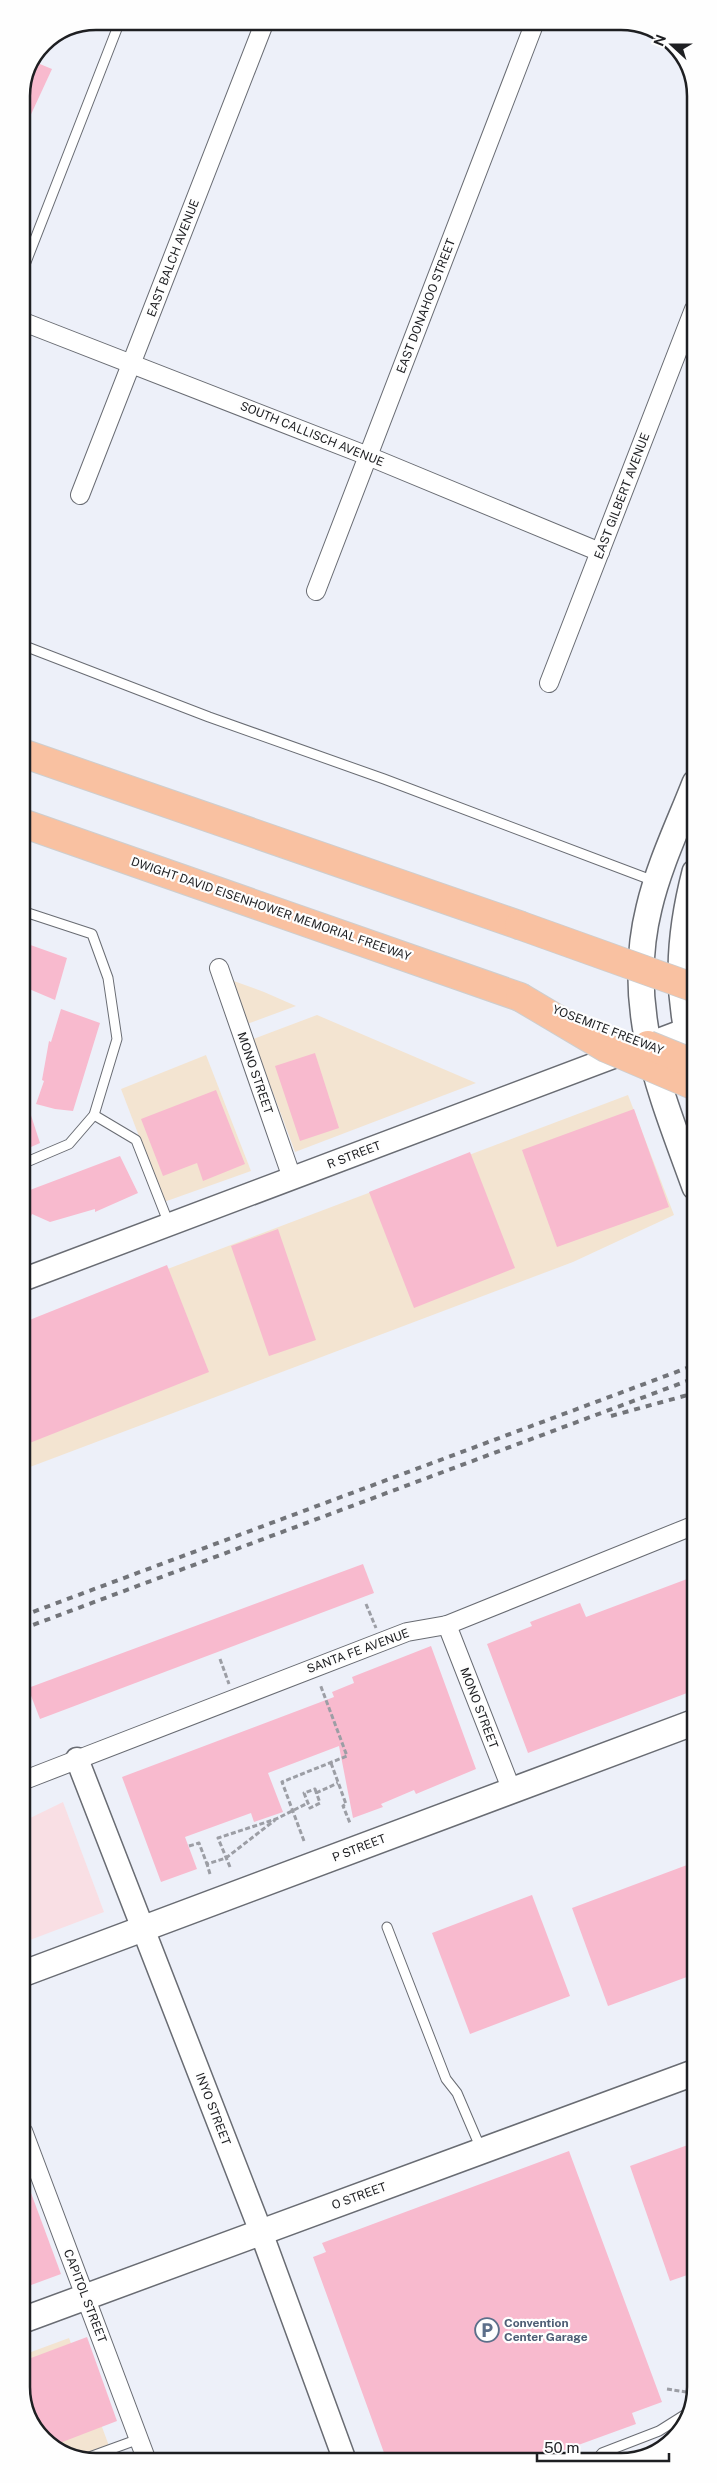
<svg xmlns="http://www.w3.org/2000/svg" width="717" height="2483" font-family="'Public Sans',sans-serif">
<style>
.commercial{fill:#f3e4d1}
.industrial{fill:#f9dfe4}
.building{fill:#f8bace}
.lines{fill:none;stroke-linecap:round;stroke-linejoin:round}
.service-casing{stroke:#696c73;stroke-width:11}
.minor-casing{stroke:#696c73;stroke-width:20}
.tertiary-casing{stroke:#696c73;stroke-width:25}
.secondary-casing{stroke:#696c73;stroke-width:28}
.motorway-casing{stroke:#cecece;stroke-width:30}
.path{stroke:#9c9ea5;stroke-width:3;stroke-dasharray:5 2.5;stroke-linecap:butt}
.service{stroke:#fff;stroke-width:9}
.minor{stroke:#fff;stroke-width:18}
.tertiary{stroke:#fff;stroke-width:22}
.secondary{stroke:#fff;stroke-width:25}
.motorway{stroke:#f9c1a1;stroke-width:28}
.rail{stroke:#727479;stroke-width:4;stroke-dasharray:6 6;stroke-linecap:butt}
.motorway-bridge-casing{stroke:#cecece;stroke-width:30;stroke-linecap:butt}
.motorway-bridge{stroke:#f9c1a1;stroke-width:28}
.labels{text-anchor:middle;stroke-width:4.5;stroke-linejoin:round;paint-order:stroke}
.street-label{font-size:12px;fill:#1e1f22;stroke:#fefefe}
.service-label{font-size:12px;font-weight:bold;fill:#4e5e75;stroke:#fefefe;text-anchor:start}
.rim{fill:none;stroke:#1e1f22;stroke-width:2.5}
</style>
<rect width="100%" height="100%" fill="#edf0f9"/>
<g class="commercial">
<path d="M231,980L264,992L296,1006L247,1024Z"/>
<path d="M317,1015L476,1083L295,1152L253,1039Z"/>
<path d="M206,1055L251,1171L164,1202L121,1089Z"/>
<path d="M628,1095L674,1215L573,1262L22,1470V1324Z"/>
<path d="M69,2338L115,2462H91L46,2443L23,2402V2355Z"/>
</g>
<path class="industrial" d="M63,1802L104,1912L22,1943V1822Z"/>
<g class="building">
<path d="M35,62L52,69L21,136V95Z"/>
<path d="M22,942L67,958L55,1000L22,986Z"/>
<path d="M61,1009L100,1023L73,1111L55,1109L36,1104L44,1081L42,1080L49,1041L51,1042Z"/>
<path d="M315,1053L339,1128L300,1141L275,1066Z"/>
<path d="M216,1090L245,1164L203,1181L197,1163L163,1176L141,1119Z"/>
<path d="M22,1097H25L40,1143L22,1151Z"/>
<path d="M634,1109L669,1207L557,1247L522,1150Z"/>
<path d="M470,1152L515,1268L414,1308L369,1192Z"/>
<path d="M120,1156L138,1193L95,1212V1209L50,1222L32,1214L22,1235V1193Z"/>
<path d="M278,1229L316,1340L269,1356L231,1246Z"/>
<path d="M167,1265L209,1372L22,1446V1323Z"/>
<path d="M363,1564L374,1593L40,1719L28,1688Z"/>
<path d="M695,1576V1690L528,1753L487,1644L532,1626L530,1622L580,1603L586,1617Z"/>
<path d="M431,1646L476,1769L416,1794L414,1790L381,1804L383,1807L353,1818L339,1746L268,1773L283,1812L254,1822L251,1813L185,1837L197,1869L161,1882L122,1777L334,1697L332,1692L354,1683L352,1677Z"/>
<path d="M695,1862V1974L608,2006L572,1908Z"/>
<path d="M532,1895L570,1996L470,2034L432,1933Z"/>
<path d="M696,2142V2272L670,2281L630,2166Z"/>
<path d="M569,2151L662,2402L632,2413L636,2424L537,2460L387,2461L313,2257L326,2252L322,2243Z"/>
<path d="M23,2174H24L61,2274L23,2288Z"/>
<path d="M87,2337L117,2421L52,2446L46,2443L23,2402V2361Z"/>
</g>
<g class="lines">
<g class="service-casing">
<g id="service">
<path d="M21,275L120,21"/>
<path d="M22,645L209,717L384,779L654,881"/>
<path d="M22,911L92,934L108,978L117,1039L94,1115L69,1144L22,1164"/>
<path d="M94,1115L136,1140L169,1224"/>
<path d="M387,1927L446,2079L457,2093L481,2149"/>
<path d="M84,2459L139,2439"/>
<path d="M596,2460L602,2453L659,2431L686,2414"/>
</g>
</g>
<g class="minor-casing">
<g id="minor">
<path d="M21,321L368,456L600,552"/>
<path d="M80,495L265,21"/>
<path d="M316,591L535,22"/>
<path d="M549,683L694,309"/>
<path d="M219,968L292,1178"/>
<path d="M447,1625L512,1791"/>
<path d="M22,1781L407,1632L447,1625L695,1525"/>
<path d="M23,2131L147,2461"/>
</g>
</g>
<g class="tertiary-casing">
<g id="tertiary">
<path d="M22,1280L685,1030"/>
<path d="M77,1759L261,2232L345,2461"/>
</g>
</g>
<g class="secondary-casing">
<g id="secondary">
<path d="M695,783C679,824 659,865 649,908C624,1009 661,1093 695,1187"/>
<path d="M695,872C678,938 675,997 695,1063"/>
<path d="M22,1974L695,1722"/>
<path d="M23,2320L696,2072"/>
</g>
</g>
<g class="motorway-casing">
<g id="motorway">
<path d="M22,753L519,925"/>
<path d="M22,823L520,997"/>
</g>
</g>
<g class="path">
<path d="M366,1604L376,1628"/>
<path d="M220,1659L229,1684"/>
<path d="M331,1763L346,1804L343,1806L350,1823"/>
<path d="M315,1789L320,1803L310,1808L304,1793Z"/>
<path d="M316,1793L338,1783"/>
<path d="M304,1841L282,1782L347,1756L320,1684"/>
<path d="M189,1846L199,1843L207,1864"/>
<path d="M230,1867L218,1838L276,1819L308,1803"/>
<path d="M210,1874L207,1864L226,1858L275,1820"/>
<path d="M667,2389L686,2392L688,2399L692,2398"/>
</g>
<use href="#service" class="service"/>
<use href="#minor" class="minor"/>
<use href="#tertiary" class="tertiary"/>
<use href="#secondary" class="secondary"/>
<use href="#motorway" class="motorway"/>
<g class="rail">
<path d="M611,1416L695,1393"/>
<path d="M22,1616L695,1365"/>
<path d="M22,1629L695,1378"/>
</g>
<g class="motorway-bridge-casing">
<g id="motorway-bridge">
<path d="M519,925L695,988"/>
<path d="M520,997L606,1048L695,1086"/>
<path d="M648,1045L695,1064"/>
</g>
</g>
<use href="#motorway-bridge" class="motorway-bridge"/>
</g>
<defs>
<g id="parking-ring" transform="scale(1.25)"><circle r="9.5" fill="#fefefe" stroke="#5c6f8a" stroke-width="1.5"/><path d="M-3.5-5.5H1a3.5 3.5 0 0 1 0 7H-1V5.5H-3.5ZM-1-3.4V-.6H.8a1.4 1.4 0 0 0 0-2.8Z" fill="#5c6f8a"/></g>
</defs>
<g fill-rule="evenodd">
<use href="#parking-ring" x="487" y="2330"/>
</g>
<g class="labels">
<g class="street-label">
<text transform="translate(173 258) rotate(-69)" y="4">EAST BALCH AVENUE</text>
<text transform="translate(426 306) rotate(-69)" y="4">EAST DONAHOO STREET</text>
<text transform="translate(312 434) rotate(22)" y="4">SOUTH CALLISCH AVENUE</text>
<text transform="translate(622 496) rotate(-69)" y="4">EAST GILBERT AVENUE</text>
<text transform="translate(271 909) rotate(19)" y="4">DWIGHT DAVID EISENHOWER MEMORIAL FREEWAY</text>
<text transform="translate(608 1030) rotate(21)" y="4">YOSEMITE FREEWAY</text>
<text transform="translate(255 1073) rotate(71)" y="4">MONO STREET</text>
<text transform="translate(354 1155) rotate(-21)" y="4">R STREET</text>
<text transform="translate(358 1651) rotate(-20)" y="4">SANTA FE AVENUE</text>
<text transform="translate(479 1708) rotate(69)" y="4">MONO STREET</text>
<text transform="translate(359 1848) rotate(-21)" y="4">P STREET</text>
<text transform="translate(213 2109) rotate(69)" y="4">INYO STREET</text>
<text transform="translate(359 2196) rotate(-20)" y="4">O STREET</text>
<text transform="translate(85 2296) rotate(69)" y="4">CAPITOL STREET</text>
</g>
<g class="service-label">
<text x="504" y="2327">Convention<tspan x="504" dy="14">Center Garage</tspan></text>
</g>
</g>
<path d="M0 0H717V2483H0ZM96 30H621A66 66 0 0 1 687 96V2387A66 66 0 0 1 621 2453H96A66 66 0 0 1 30 2387V96A66 66 0 0 1 96 30Z" fill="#fefefe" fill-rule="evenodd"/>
<path class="rim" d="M96 30H621A66 66 0 0 1 687 96V2387A66 66 0 0 1 621 2453H96A66 66 0 0 1 30 2387V96A66 66 0 0 1 96 30Z"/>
<g transform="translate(672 45) rotate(291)" stroke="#fefefe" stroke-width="4" paint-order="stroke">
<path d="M0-4L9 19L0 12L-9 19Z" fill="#1e1f22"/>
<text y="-8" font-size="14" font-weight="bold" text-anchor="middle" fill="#1e1f22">N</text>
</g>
<path d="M537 2453v8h132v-8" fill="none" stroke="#1e1f22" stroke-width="2.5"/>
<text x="544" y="2453" font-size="15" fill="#1e1f22" stroke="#fefefe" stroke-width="4" paint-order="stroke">50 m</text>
</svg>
